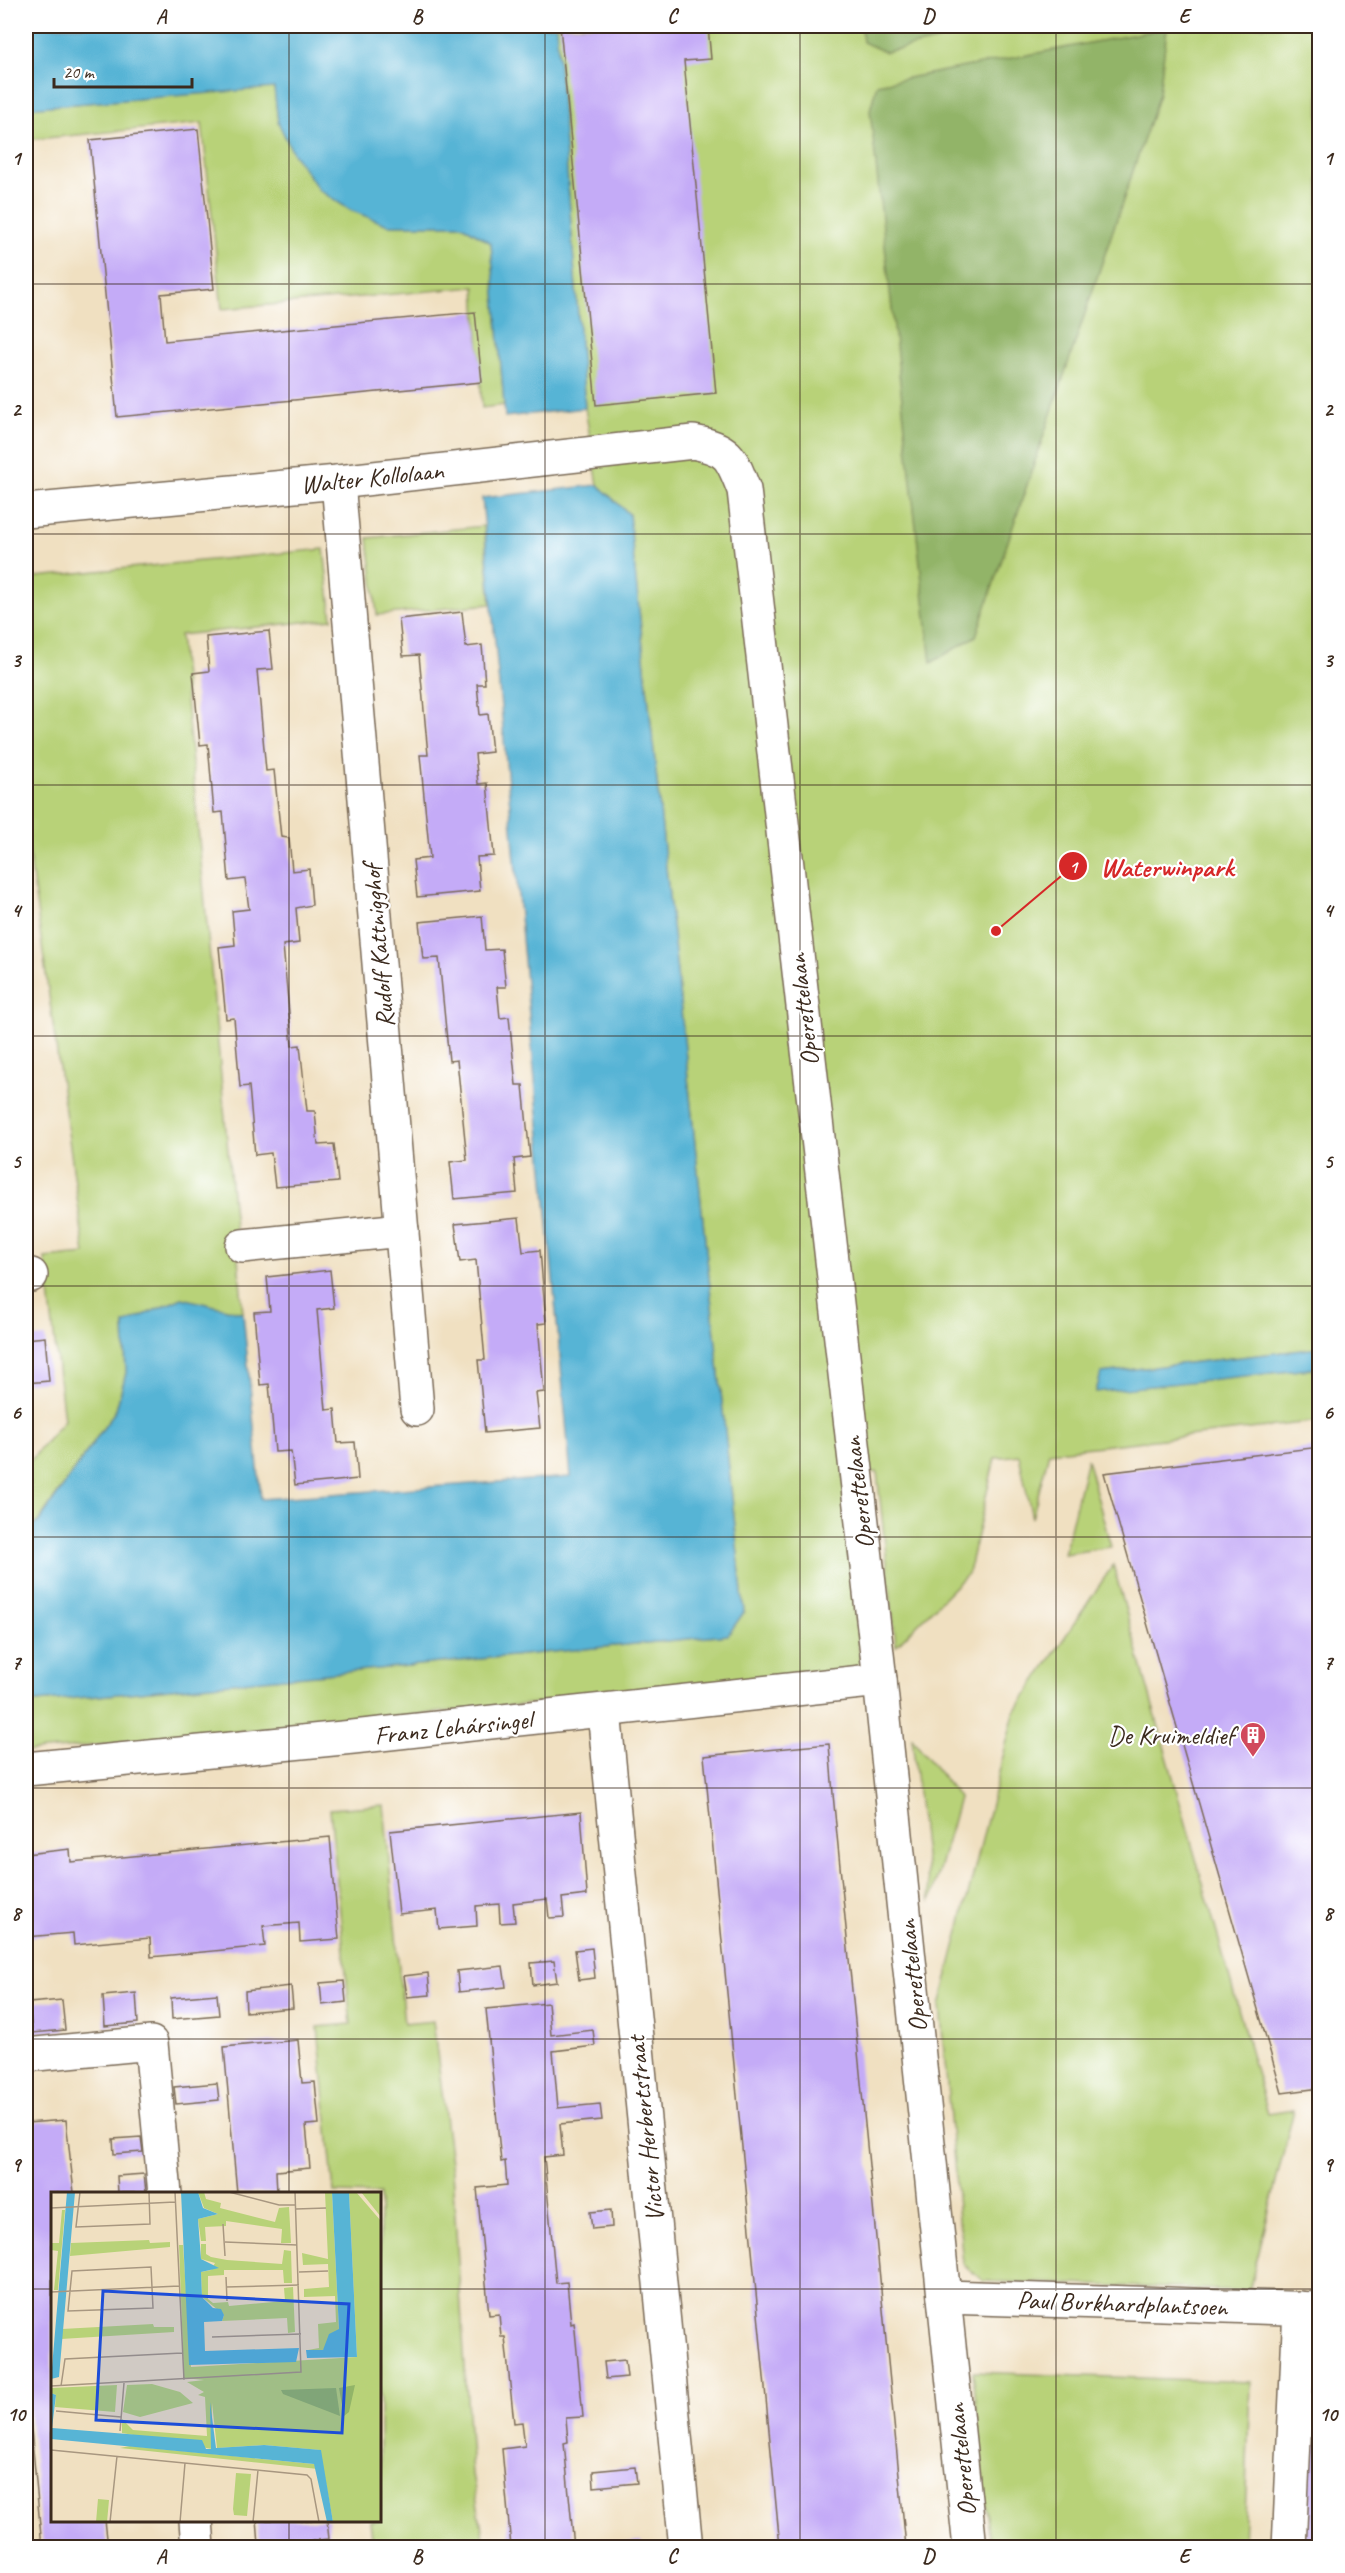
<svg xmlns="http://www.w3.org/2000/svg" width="1345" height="2573" font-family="Caveat,sans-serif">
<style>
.green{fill:#b8d278;stroke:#7a7e4b;stroke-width:1.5}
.forest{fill:#92b468;stroke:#666f43;stroke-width:1.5}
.water{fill:#57b4d5;stroke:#496f7a;stroke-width:1.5}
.building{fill:#c4abf7}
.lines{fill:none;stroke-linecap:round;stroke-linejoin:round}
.street-casing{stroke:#7a6a57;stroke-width:36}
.street{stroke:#fff;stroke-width:33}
.grid{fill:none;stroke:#3b2a1e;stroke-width:1.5;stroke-opacity:0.55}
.labels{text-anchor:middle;stroke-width:4.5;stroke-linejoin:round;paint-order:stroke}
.street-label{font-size:26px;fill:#3b2a1e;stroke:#fff}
.poi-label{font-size:26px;fill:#3b2a1e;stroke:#fff;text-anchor:end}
.inset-road{fill:none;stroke:#a89780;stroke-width:1.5}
.view{fill:#1d4ed8;fill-opacity:0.15;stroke:#1d4ed8;stroke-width:3}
.inset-edge{fill:none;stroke:#3b2a1e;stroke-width:3}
.leader{fill:none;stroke:#d62828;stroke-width:2}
.callout-dot{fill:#d62828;stroke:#fff;stroke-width:2}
.mark-label{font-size:18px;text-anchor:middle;font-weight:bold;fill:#fff}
.callout-label{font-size:27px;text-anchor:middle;font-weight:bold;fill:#d62828;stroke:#fff;stroke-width:4.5;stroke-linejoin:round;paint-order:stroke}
.neatline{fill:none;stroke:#3b2a1e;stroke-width:2}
.grid-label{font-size:20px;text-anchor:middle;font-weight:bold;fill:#3b2a1e}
</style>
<rect width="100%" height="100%" fill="#fff"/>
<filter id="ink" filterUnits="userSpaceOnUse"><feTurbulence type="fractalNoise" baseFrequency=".0167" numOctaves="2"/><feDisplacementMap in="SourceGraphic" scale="12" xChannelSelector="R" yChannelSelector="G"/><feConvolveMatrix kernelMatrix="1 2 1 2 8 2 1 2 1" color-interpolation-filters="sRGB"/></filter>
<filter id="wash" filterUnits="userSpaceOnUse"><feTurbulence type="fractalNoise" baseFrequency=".008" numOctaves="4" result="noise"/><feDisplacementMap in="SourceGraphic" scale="24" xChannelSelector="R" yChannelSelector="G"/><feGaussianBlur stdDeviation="1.35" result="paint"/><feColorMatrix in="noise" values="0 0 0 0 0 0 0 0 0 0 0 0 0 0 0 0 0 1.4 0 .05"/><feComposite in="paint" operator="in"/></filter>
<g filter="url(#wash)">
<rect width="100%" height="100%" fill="#f0e0c1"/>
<g class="green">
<path d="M556,26H1319V1348L1102,1373L1096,1391L1319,1368V1421L1049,1452L1032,1518L1019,1455L995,1458L968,1573L896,1646L877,1472L843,1475L861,1672L26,1752V1703L727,1635L744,1612L629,514L598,485L585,408Z"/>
<path d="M274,87L278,122L388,225H462L491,243L504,405L482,408L475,287L222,309L202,123L26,140V108Z"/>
<path d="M484,526L491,604L377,615L368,538Z"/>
<path d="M324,549L332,619L180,635L243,1313L182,1298L124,1324L126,1373L116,1410L37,1523L26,1529V1466L64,1420L45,1258L85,1254L26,831V578Z"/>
<path d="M1087,1459L1111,1547L1064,1554Z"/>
<path d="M1113,1565L1268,2114L1294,2110L1249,2291L983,2281L963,2264L940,2006L1014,1713Z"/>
<path d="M912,1738L959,1798L930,1902Z"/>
<path d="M384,1805L404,2024L433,2021L452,2171L472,2474L485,2547H373L370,2521L380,2520V2194L334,2193L318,2027L351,2024L330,1809Z"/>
<path d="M973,2372L1250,2382L1244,2547H990Z"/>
</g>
<g class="forest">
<path d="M861,26H1005L885,52L863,42Z"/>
<path d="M1167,28L1159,94L976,636L931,663L870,110L877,84Z"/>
</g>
<g class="water">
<path d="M26,26H556L585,408L505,417L491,243L462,225H388L350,210L319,190L293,153L278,122L274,88L26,108Z"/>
<path d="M598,485L629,514L744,1612L728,1635L26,1703V1529L38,1523L116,1410L126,1373L124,1324L182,1298L243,1313L261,1499L571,1477L482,498Z"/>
<path d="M1319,1348V1368L1096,1392L1101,1373Z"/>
</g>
<g id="blocks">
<g class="building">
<path d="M560,26H708L711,59L684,61L716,393L596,405Z"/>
<path d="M198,129L214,289L161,294L165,341L475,312L482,382L117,417L90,140Z"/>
<path d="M462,612L466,647L482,645L485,684H477L480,715L488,714L492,752L475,754L478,784L487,783L494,856L477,857L480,891L417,897L413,860L430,858L420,755H428L419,655L403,656L399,619Z"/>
<path d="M269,631L273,669L257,670L266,771L274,770L281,837L289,838L292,871L309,869L312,905L296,908L299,943L283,945L292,1046L300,1045L307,1111H315L318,1145L334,1144L338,1182L275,1187L271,1153L255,1155L249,1086L240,1087L234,1018L226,1019L219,947L235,945L232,911L249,909L245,879L229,881L223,812L214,813L208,744L200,745L193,673L209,671L206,637Z"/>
<path d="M482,916L485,950L502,949L506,987H497L500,1018L509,1017L516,1085H523L530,1157L514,1159L517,1193L454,1199L450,1162L467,1160L457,1060L449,1061L439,958L423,959L419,922Z"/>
<path d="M28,1188L31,1231L26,1232V1189Z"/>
<path d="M519,1218L523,1252L540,1250L546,1323L538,1324L544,1392L536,1393L540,1428L485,1433L478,1360H485L476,1260L460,1262L455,1224Z"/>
<path d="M330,1270L334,1308L317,1310L326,1410L335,1409L338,1443L355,1442L358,1479L295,1485L291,1451L275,1452L269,1384L260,1385L254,1312L270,1311L267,1277Z"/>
<path d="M45,1337L49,1381L26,1383V1339Z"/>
<path d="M1320,1447V2088L1282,2093L1104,1473Z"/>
<path d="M829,1744L833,1794L906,2547H780L752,2250L704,1756Z"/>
<path d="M581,1812L587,1895L562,1898L564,1917L549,1918L547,1899L513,1903L515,1922L500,1923L499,1904L476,1906L477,1926L439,1929L437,1910L399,1914L390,1831Z"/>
<path d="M330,1837L339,1939L300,1942L299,1923L263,1926L265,1946L151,1957L150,1938L74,1945L73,1933L26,1937V1854L70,1849L71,1862Z"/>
<path d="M592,1948L595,1978L579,1980L575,1950Z"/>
<path d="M554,1961L557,1982L533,1985L531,1963Z"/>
<path d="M503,1966L506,1987L459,1992L457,1971Z"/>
<path d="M428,1973L430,1995L407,1997L404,1976Z"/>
<path d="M344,1981L346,2002L322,2005L320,1983Z"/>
<path d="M291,1986L293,2008L246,2012L245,1991Z"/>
<path d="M136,1993L138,2023L105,2026L103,1996Z"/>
<path d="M217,1994L219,2015L172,2019L171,1998Z"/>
<path d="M62,2000L65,2030L32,2033L29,2003Z"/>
<path d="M548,2003L551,2035L593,2030L595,2046L553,2051L558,2108L600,2104L602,2120L560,2124L563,2155L544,2157L556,2283L567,2282L571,2324L574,2323L575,2330L583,2417L566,2418L568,2442L564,2443L574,2547H511L502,2449L525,2446L522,2422L514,2423L505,2337H501L499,2314L489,2315L477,2188L507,2185L505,2161L501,2162L486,2009Z"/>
<path d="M298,2040L302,2083L315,2082L319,2124L306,2125L310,2168L276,2171L277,2193H237L224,2047Z"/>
<path d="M217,2083L219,2100L176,2104L174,2087Z"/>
<path d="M66,2120L74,2193H52V2520H105L108,2547H42L26,2374V2123Z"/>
<path d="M141,2137L143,2152L114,2154L113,2139Z"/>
<path d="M144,2174L146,2193H118L117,2176Z"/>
<path d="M611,2210L612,2227L592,2229L590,2212Z"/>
<path d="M1313,2347H1320V2547H1304Z"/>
<path d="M625,2360L627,2377L606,2379L604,2362Z"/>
<path d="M635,2467L637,2483L594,2487L593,2471Z"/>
<path d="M257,2520H327L329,2539L259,2545Z"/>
<path d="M642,2541L643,2547H600V2545Z"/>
</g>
</g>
</g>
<g filter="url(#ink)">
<use href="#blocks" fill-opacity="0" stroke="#7a6a57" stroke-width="1.5"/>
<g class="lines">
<g class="street-casing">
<g id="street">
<path d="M338,482L417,1409"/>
<path d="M26,511L338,482L693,442C729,449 731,456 744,490L880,1680L970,2548"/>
<path d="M242,1246L402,1230"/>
<path d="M26,1275H31"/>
<path d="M604,1711L686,2548"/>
<path d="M26,1769L353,1737L880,1680"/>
<path d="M26,2055L151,2043L165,2194"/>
<path d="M944,2297L1320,2309"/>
<path d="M196,2520L198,2548"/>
<path d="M1289,2548L1300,2308"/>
</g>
</g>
<use href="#street" class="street"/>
</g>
</g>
<path class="grid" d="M289,26V2194M545,26V2548M800,26V2548M1056,26V2548M26,284H1320M26,534H1320M26,785H1320M26,1036H1320M26,1286H1320M26,1537H1320M26,1788H1320M26,2039H1320M26,2289H52M380,2289H1320M289,2520V2548"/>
<defs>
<g id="building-pin" transform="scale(1.35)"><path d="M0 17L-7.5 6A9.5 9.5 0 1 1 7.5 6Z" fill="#d1495b" stroke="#fff"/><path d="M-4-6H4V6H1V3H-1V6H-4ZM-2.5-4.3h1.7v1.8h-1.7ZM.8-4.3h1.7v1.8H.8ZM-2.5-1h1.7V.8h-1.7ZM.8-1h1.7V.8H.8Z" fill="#fff"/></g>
</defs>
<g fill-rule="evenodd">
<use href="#building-pin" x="1253" y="1735"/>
</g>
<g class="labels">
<g class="street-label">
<text transform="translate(372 477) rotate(-6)" y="9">Walter Kollolaan</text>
<text transform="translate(378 946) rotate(-95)" y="9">Rudolf Kattnigghof</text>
<text transform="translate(803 1010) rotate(-97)" y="9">Operettelaan</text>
<text transform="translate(858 1493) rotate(-97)" y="9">Operettelaan</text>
<text transform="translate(453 1727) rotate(-6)" y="9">Franz Lehársingel</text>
<text transform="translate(912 1976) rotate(-96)" y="9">Operettelaan</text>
<text transform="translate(645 2129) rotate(-96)" y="9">Victor Herbertstraat</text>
<text transform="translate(1122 2303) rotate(2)" y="9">Paul Burkhardplantsoen</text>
<text transform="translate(961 2460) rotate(-96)" y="9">Operettelaan</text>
</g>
<g class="poi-label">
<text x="1234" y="1744">De Kruimeldief</text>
</g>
</g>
<g transform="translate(51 2192)">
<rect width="330" height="330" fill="#f0e0c1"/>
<path d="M147,0H153L155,7L170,11L169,16L224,30L228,16L238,15L240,51H230L231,37L175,29V34L154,35L155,49H150L147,27L167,22L153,16ZM274,0H281L288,138L272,158H257L268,156L267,132L285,130L284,104L253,105V97L278,95L277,72L252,73L251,61L277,67ZM298,0H305L330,29V330H282L269,258L213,253L166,256L161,211V257L71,241V227L82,238L156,244L154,205L147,203L153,200L136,190L153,188L133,186L128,53H132L140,175L306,165ZM310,0H329L330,25ZM11,18H14L7,98H3L7,59L0,58V51H8ZM98,48L99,51L119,50V55L19,64L20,51ZM150,52H155V62L160,65L176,68L231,72L233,58L240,59L241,91H233L232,78H173V83L157,84V107L162,111L177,110L178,114L234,109L233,96L242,95L244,140L237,141L236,126L171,129L173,123L151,105L150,80L160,78L164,71L150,67ZM102,132L103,135H123V140L10,147L11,137ZM101,192L129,200L142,211L89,225L72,220L76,193ZM66,193L64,220L4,215L5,203L0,201V196ZM79,254L263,272L267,277L69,256ZM185,281L200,282L196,324L183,323L182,317ZM47,307L58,308L56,330H45Z" fill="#b8d278"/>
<path d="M304,193L298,220L293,224L288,196ZM285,196L289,224L232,202L230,198Z" fill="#92b468"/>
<path d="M16,0H24L8,185L0,187ZM130,0H147L152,16L167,22L147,27L150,67L168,76L150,80L151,105L162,116L170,117L173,123L171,129L153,130L154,159L248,156L245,170L138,173ZM281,0H298L306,165L256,166L255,158H272L278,142L288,137ZM0,201L5,203L1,236L151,248L155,257H160L159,210L165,256L213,253L270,258L282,330H276L263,272L0,247Z" fill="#57b4d5"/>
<path class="inset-road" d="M29,0L25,35L99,32L98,0M124,0L133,188M178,0L228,13H245M0,16L124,10M245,17L275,16M172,32L174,64M174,50L246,53M100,75L102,116L17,119L21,79ZM248,80L277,79M175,85L176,109M175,95L248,93M0,100L128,94M161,145L250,142M0,194L250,180L244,0M10,194L14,167L131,161M5,219L70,225M69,239L73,191M0,258L256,283L260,287L268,330M59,330L66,264M129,330L134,271M202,330L207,278"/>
<path class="view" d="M52,99L298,112L291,241L45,228Z"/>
<rect width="330" height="330" class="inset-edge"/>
</g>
<path class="leader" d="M996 931L1073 866"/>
<g class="callout-dot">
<circle cx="996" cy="931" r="6"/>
<circle cx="1073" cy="866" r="15"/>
</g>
<g class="mark-label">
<text x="1073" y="873">1</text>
</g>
<g class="callout-label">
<text x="1167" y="876">Waterwinpark</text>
</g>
<rect width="1345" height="2573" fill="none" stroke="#fff" stroke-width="66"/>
<path d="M54 78v9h138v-9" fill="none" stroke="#3b2a1e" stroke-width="3"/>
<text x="63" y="78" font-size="18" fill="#3b2a1e" stroke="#ffffff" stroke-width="4.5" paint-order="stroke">20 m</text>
<rect x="33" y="33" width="1279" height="2507" class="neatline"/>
<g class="grid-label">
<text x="161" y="23">A</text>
<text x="417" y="23">B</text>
<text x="672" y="23">C</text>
<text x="928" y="23">D</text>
<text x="1184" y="23">E</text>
<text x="16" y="165">1</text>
<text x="1328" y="165">1</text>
<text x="16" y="416">2</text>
<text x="1328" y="416">2</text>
<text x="16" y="667">3</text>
<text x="1328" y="667">3</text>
<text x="16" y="917">4</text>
<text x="1328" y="917">4</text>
<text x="16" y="1168">5</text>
<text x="1328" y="1168">5</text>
<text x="16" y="1419">6</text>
<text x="1328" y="1419">6</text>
<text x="16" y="1669">7</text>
<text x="1328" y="1669">7</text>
<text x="16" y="1920">8</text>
<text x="1328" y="1920">8</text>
<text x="16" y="2171">9</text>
<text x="1328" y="2171">9</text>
<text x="16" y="2421">10</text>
<text x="1328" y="2421">10</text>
<text x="161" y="2563">A</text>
<text x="417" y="2563">B</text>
<text x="672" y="2563">C</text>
<text x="928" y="2563">D</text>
<text x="1184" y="2563">E</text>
</g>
</svg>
